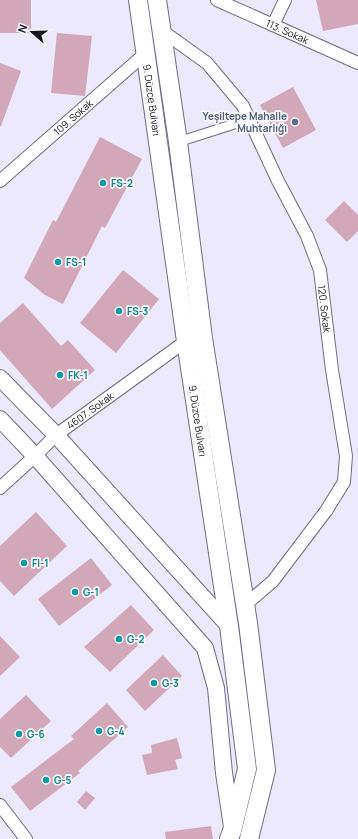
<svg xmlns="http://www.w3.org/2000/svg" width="358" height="839" font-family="Manrope,sans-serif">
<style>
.building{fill:#d2a7b8}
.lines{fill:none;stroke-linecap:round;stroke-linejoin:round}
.pedestrian-casing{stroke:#6f6c85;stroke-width:11}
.minor-casing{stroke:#6f6c85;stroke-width:14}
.tertiary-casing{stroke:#6f6c85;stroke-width:18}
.secondary-casing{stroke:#6f6c85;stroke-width:20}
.pedestrian{stroke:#fff;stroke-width:9}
.minor{stroke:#fff;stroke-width:12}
.tertiary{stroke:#fff;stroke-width:16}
.secondary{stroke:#fff;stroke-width:18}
.service-dot{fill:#5c6f8a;stroke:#f9f8fe;stroke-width:1.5}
.culture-dot{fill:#0f9aa8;stroke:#f9f8fe;stroke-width:1.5}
.labels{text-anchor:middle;stroke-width:3.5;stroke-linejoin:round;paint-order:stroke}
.street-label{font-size:10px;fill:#15141e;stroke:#f9f8fe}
.service-label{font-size:10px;font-weight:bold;fill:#4e5e75;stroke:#f9f8fe;text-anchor:end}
.culture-label{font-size:10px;font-weight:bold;fill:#0d838f;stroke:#f9f8fe;text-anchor:start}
</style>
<rect width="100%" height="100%" fill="#ebe9fb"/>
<g class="building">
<rect x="0" y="0" width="31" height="33"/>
<path d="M316,0H358V24L323,31Z"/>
<path d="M57,33L92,36L85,96L51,93Z"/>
<path d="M0,63L21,71L1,126H0Z"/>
<path d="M293,87L316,130L283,148L260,105Z"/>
<path d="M100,137L142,159L105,228L102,226L63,304L45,295L24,278L53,220L56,222Z"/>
<path d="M344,201L358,215V231L347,242L325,220Z"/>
<path d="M123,270L159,299L116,353L80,323Z"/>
<path d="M23,303L61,346L68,340L95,370L52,409L0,350V323Z"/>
<path d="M36,512L67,546L14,596L0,581V546Z"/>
<path d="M91,558L112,585L59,626L38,599Z"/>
<path d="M131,605L154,630L110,672L84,647Z"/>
<path d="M0,636L20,657L0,676Z"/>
<path d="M163,655L182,676L145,711L126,690Z"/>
<path d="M26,695L51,721L11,758L0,747V719Z"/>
<path d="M107,703L128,727L78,771L80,773L30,811L11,787L74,739L71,736Z"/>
<path d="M177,738L182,758L175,760L178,769L147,775L142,755L152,753L151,745Z"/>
<path d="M86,791L95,798L85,810L77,802Z"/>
<path d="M211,826L213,839H166L165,832Z"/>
</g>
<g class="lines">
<g class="pedestrian-casing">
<path id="pedestrian" d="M178,142L250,119"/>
</g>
<g class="minor-casing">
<g id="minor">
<path id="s1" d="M217,0L358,63"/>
<path d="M273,25L285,0"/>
<path id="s2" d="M161,30L207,63L243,106L278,181L307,236L320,270L332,370L346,456L344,482L326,511L273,581L245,605"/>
<path id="s3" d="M0,181L146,53"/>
<path id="s4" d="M0,488L35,456L56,435L186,341"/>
<path d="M0,805L26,839"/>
</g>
</g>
<g class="tertiary-casing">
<g id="tertiary">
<path d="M0,378L56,435L229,626"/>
<path d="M0,419L35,456L205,648L216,688L224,773L232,827"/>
</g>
</g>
<g class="secondary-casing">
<g id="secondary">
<path id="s5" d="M138,0L186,341L229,626L247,769L232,831L229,839"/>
<path d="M157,0L178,142L203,338L248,623L266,770L249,839"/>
</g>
</g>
<use href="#pedestrian" class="pedestrian"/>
<use href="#minor" class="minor"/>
<use href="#tertiary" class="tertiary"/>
<use href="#secondary" class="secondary"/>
</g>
<circle class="service-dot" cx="295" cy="122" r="4"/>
<g class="culture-dot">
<circle cx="103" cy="183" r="4"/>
<circle cx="58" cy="262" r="4"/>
<circle cx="119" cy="311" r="4"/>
<circle cx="60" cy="375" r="4"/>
<circle cx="24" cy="563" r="4"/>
<circle cx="75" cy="592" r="4"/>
<circle cx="119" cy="639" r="4"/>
<circle cx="154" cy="683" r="4"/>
<circle cx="99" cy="731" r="4"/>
<circle cx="19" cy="734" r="4"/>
<circle cx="46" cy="780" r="4"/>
</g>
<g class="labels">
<g class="street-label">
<text dy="4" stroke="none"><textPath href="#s1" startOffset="77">113. Sokak</textPath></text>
<text dy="4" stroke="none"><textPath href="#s5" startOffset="101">9. Düzce Bulvarı</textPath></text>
<text dy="4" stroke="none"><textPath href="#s3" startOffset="97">109. Sokak</textPath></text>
<text dy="4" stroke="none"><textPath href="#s2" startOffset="333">120. Sokak</textPath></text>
<text dy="4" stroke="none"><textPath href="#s4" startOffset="119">4607. Sokak</textPath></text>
<text dy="4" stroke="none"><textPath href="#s5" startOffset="425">9. Düzce Bulvarı</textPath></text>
</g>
<g class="service-label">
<text x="287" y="120">Yeşiltepe Mahalle<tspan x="287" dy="12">Muhtarlığı</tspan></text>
</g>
<g class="culture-label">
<text x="111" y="187">FS-2</text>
<text x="66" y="266">FS-1</text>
<text x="127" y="315">FS-3</text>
<text x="68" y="379">FK-1</text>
<text x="32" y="567">FI-1</text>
<text x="83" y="596">G-1</text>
<text x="127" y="643">G-2</text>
<text x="162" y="687">G-3</text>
<text x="107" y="735">G-4</text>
<text x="27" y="738">G-6</text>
<text x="54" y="784">G-5</text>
</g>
</g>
<g transform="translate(32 32) rotate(290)" stroke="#f9f8fe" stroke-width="3" paint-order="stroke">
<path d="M0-3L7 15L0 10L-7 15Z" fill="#15141e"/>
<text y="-6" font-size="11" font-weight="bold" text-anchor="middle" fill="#15141e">N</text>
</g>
</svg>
